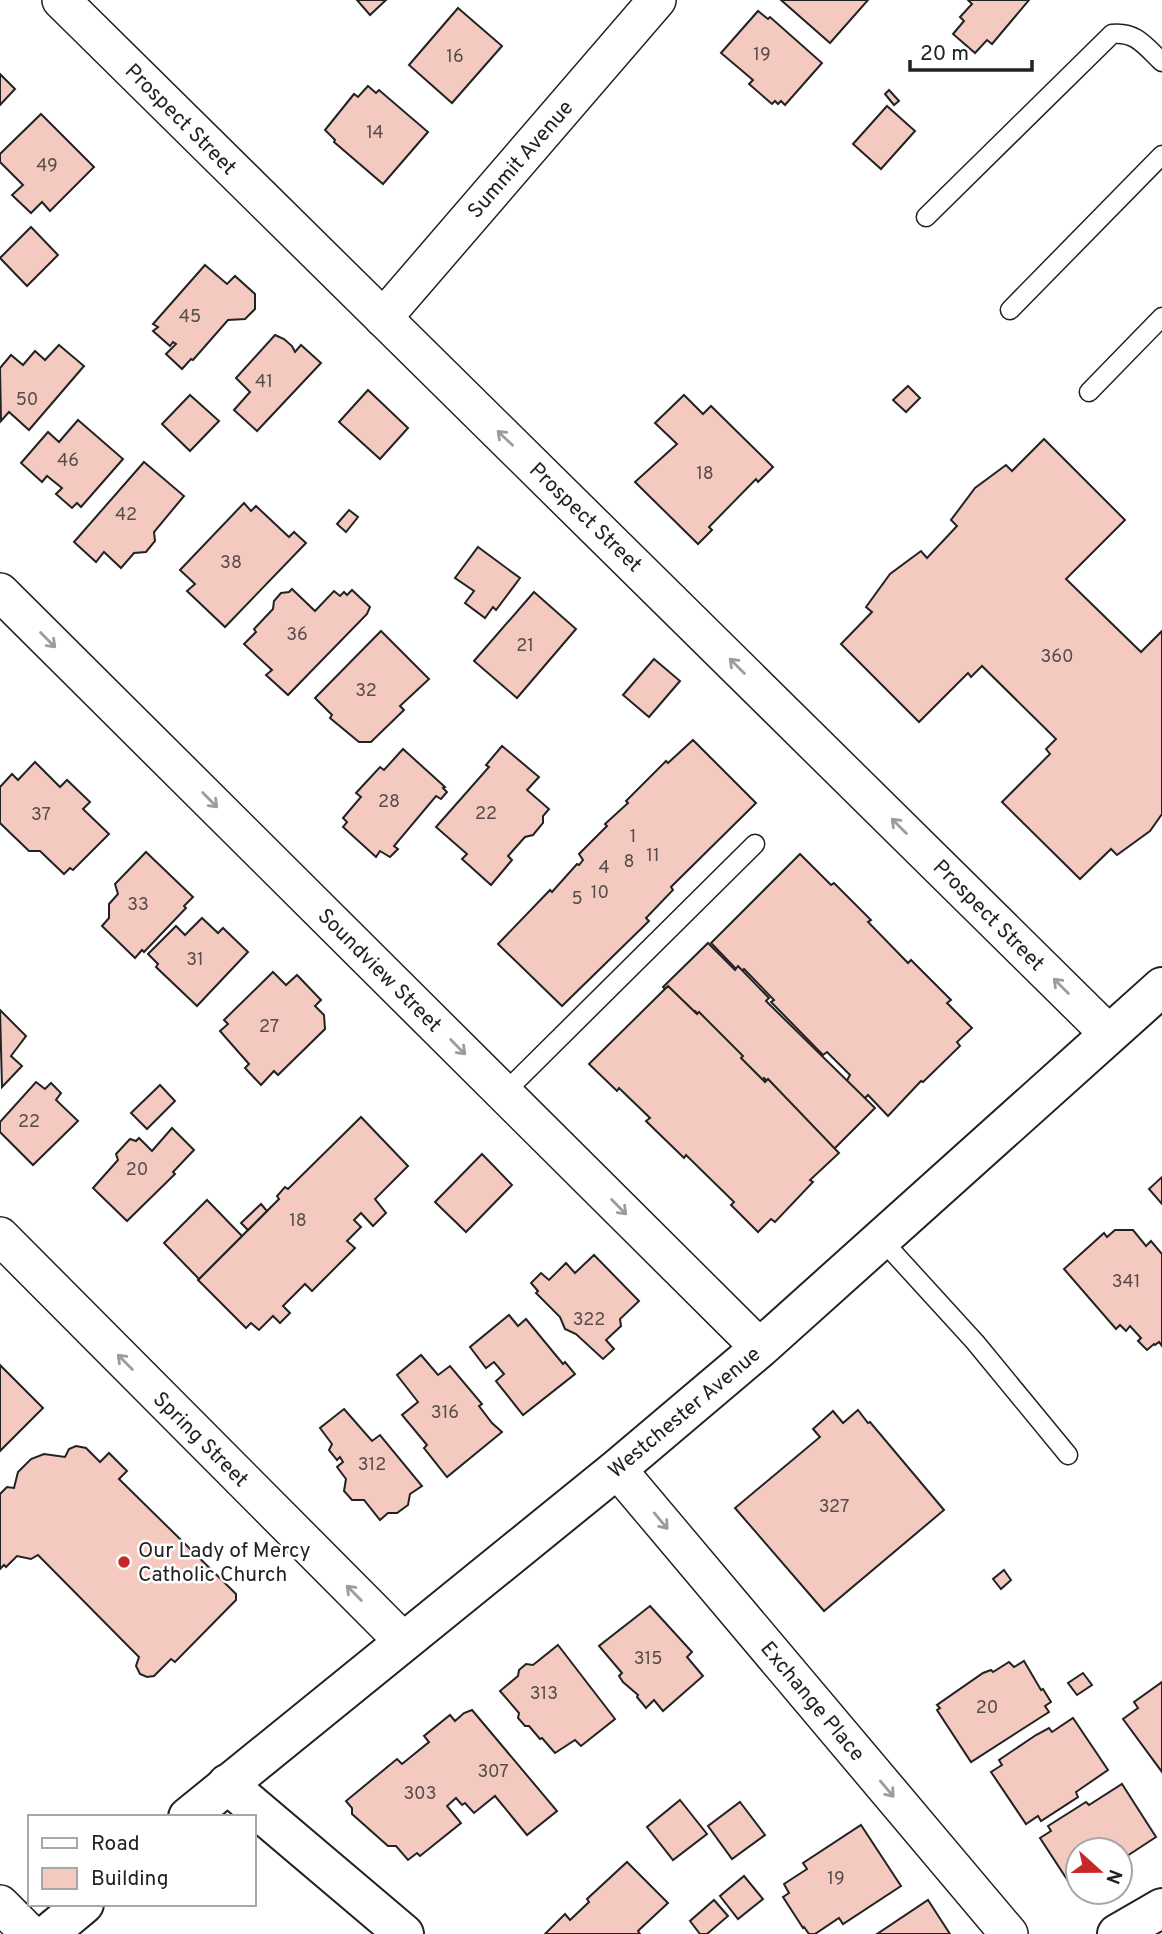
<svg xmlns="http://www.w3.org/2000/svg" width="1162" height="1934" font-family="Overpass,sans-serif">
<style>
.building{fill:#f3c9c0;stroke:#222;stroke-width:2}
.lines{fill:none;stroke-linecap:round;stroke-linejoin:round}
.lane-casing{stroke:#222;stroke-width:21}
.street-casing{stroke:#222;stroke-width:40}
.secondary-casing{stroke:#222;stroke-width:42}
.lane{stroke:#fff;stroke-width:18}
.street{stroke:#fff;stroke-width:37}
.secondary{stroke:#fff;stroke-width:38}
.oneway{stroke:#9c9c9c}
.poi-dot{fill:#c62828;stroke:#fff;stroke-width:2.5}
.labels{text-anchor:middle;stroke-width:5;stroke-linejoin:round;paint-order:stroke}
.number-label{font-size:18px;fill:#564c4a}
.street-label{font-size:21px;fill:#222;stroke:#fff}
.poi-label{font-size:21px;fill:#222;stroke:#fff;text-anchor:start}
</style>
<rect width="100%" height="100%" fill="#fff"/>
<g class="building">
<path d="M357,0H386L370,15Z"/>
<path d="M781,0H868L830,43Z"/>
<path d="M968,0H1029L992,44L987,40L975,53L953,34L964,21L960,17L972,4Z"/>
<path d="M458,8L502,46L452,103L409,65Z"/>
<path d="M758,11L768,19L770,17L822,63L785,105L781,101L778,104L775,101L772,104L749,84L753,80L721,53Z"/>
<path d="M0,74L15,89L0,105Z"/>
<path d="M368,86L376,93L379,90L428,132L383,184L334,142L335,140L325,130L354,94L358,97Z"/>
<path d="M889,90L899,101L894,105L885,94Z"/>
<path d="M887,106L915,131L881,169L853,144Z"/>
<path d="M41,114L94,167L50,211L42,202L31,213L12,195L23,185L0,162V154Z"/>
<path d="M31,227L58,255L27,286L0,258Z"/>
<path d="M205,265L227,284L235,276L255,294V309L245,319L228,320L193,360L191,359L182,369L166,354L176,344L173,342L170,346L153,331L158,327L153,324Z"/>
<path d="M275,335L284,339L292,346L295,352L301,345L321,363L257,431L234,410L250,392L236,378Z"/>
<path d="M59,345L84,366L29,430L9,412L1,421L0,368L11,355L23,365L35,351L45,360Z"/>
<path d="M908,386L920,398L906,412L893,400Z"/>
<path d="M368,390L408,428L380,459L339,422Z"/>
<path d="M190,395L219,421L190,451L162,424Z"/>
<path d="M684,395L703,414L711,406L773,467L758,482L756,479L709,527L712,530L698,544L635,482L677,444L655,423Z"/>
<path d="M78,420L123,459L81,507L77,503L72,508L56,494L62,488L47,476L42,482L21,463L48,432L59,442Z"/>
<path d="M1044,439L1125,520L1066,579L1141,652L1162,631V814L1150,831L1117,855L1111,849L1080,879L1002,802L1050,754L1046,749L1056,739L982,666L971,677L968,673L919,722L841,644L872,612L866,607L890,574L921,551L927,558L957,526L951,520L975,488L1006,465L1012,471Z"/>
<path d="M144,462L184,496L154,532L155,541L146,552L134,553L121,568L104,552L96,562L74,542Z"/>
<path d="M244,503L251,511L256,506L289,537L294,532L306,543L225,627L187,591L195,584L180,570Z"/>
<path d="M349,510L358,517L346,532L337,524Z"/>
<path d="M478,547L520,578L496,610L493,607L485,618L465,603L474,591L455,578Z"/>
<path d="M292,589L315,611L334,591L340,596L344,592L347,595L352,590L370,607L367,614L288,695L266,675L272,670L244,644L256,632L254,629L273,609L274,601L281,593L289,592Z"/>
<path d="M534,592L576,629L517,698L474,661Z"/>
<path d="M381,631L429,679L400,706L404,710L371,742H359L330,718L332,715L315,698Z"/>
<path d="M654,659L680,681L649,717L623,695Z"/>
<path d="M693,740L756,803L671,887L673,890L646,918L649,921L562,1006L498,944L550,890L552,892L577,864L579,865L583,860L579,854L607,826L605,824L628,803L626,801L666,761L668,763Z"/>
<path d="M502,746L539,777L527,790L549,809L543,816V823L533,835L525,837L508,856L512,860L491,885L462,859L467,854L436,827L489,767L486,765Z"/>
<path d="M403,749L445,787L443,788L447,792L441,799L436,796L394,846L398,849L390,857L380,851L376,857L343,827L347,822L343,818L361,797L356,793L380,767L384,770Z"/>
<path d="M35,762L60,787L67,780L90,802L83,809L109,834L73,870L70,868L64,874L40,851H29L0,823V787L12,774L18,780Z"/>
<path d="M146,852L193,897L184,906L186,908L144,952L142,950L135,958L102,926L109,918V904L118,894L115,884Z"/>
<path d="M800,854L831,885L834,883L871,920L868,922L908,963L911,960L951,1000L947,1003L972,1028L957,1042L960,1046L923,1082L921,1081L888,1116L868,1095L862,1101L845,1084L850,1075L827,1052L823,1055L771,1002L774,1000L744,969L740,973L711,943Z"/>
<path d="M202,918L218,933L223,928L248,952L197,1006L156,967L158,964L148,954L176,926L185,935Z"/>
<path d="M708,943L735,970L738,966L769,998L766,1001L875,1108L834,1149L764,1078L760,1083L736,1058L738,1055L695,1011L690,1014L663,987Z"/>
<path d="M273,972L286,985L297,975L321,1000L315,1006L324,1015L325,1029L278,1075L274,1071L261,1085L245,1068L249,1064L220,1031L228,1024L224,1020Z"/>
<path d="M668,986L697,1014L699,1012L743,1056L741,1058L765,1082L768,1079L839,1153L810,1180L813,1182L775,1222L771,1219L758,1232L731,1205L734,1202L686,1155L684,1158L646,1121L650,1118L619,1088L617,1091L589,1064Z"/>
<path d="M0,1010L26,1036L11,1056L22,1066L2,1087Z"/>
<path d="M36,1082L45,1089L51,1083L61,1093L56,1100L78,1121L33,1165L0,1132V1122Z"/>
<path d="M160,1085L175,1101L147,1129L131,1113Z"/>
<path d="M361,1117L408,1166L375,1199L386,1213L373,1226L361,1213L354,1220L361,1227L347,1241L355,1248L312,1291L305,1284L283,1306L290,1313L280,1323L273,1316L259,1330L251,1323L246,1328L198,1280L279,1199L277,1196L285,1187L288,1189Z"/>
<path d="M172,1128L194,1150L173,1172L175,1174L127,1221L93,1188L118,1160L116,1154L130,1139L136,1141L139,1138L152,1151Z"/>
<path d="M482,1154L512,1185L466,1232L435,1202Z"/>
<path d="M1162,1177V1204L1149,1189Z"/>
<path d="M207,1200L242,1236L199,1279L164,1243Z"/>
<path d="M261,1204L267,1211L248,1230L241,1223Z"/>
<path d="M1115,1230H1133L1146,1246L1151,1241L1162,1254V1346L1159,1342L1155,1345L1154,1344L1147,1350L1138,1341L1141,1338L1130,1326L1126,1331L1120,1325L1116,1329L1064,1269L1104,1233L1107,1237Z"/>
<path d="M594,1255L639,1301L620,1319L621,1326L606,1340L614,1349L603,1359L576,1334L565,1329L560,1317L536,1293L538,1291L531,1283L541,1273L549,1280L566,1263L575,1273Z"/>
<path d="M509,1315L518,1326L526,1319L563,1364L565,1362L575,1374L523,1415L496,1381L504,1374L494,1362L486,1368L470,1347Z"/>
<path d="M421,1355L438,1375L450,1366L482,1404L479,1406L492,1423L502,1432L447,1477L424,1448L427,1445L402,1415L418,1402L397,1375Z"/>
<path d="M0,1365L43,1408L0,1451Z"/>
<path d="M344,1409L372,1441L380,1435L422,1486L410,1494L408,1505L397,1513H388L380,1520L364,1500H352L344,1491L346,1479L337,1467L343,1462L340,1457L337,1460L329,1450L332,1444L320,1428Z"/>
<path d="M858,1410L868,1423L870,1422L944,1510L824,1611L735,1508L820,1437L813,1429L833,1411L843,1423Z"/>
<path d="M76,1446L86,1448L100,1462L109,1453L127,1471L119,1479L236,1594V1600L175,1662L171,1659L154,1676L147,1677L140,1674L136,1666L139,1657L38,1555L31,1559L17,1556L6,1567L4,1565L0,1569V1494L7,1487L14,1488L18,1472L31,1459L44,1454L65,1457L69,1449Z"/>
<path d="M1004,1570L1011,1580L1001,1589L993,1579Z"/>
<path d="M650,1606L692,1652L687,1657L703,1676L663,1711L654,1700L646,1708L637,1697L638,1695L623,1682L619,1676L622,1673L599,1646Z"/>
<path d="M558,1645L615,1719L581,1746L575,1740L555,1753L542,1738L540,1739L529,1726H525L518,1718L519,1713L500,1691L518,1676L519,1670L526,1664L533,1665Z"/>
<path d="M1024,1661L1041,1690L1043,1689L1051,1702L1045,1706L1049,1712L971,1762L937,1710L940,1708L937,1705L983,1673L991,1670L993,1672L1009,1662L1014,1667Z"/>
<path d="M1083,1673L1092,1685L1077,1695L1068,1683Z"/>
<path d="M1162,1682V1772L1123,1719L1138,1708L1134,1702Z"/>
<path d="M472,1710L557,1811L527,1835L495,1796L474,1813L465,1803L462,1805L456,1798L447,1806L461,1823L420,1856L417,1853L408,1860L396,1846H388L352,1814V1808L346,1801L397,1759L402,1764L429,1742L424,1736L450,1715L455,1721L464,1713Z"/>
<path d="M1073,1718L1108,1770L1076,1792L1078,1797L1041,1821L1038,1816L1026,1824L991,1772L1002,1765L999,1760L1036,1735L1049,1728L1052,1732Z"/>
<path d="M1122,1784L1156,1837L1124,1858L1126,1862L1120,1866V1850H1078V1887L1074,1890L1040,1838L1051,1831L1048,1826L1086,1802L1089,1805Z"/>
<path d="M680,1800L707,1834L673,1860L647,1827Z"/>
<path d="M740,1802L765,1835L732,1859L708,1826Z"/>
<path d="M861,1825L901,1886L843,1924L839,1918L815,1934H809L804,1927L803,1928L783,1897L789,1893L784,1884L807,1869L803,1863Z"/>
<path d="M627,1862L668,1903L638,1931L640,1934H545L565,1914L570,1920L589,1902L587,1899Z"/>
<path d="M744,1876L763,1899L738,1919L720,1896Z"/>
<path d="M714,1900L728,1916L707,1934H700L690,1921Z"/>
<path d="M928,1900L950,1934H877Z"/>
</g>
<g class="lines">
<g class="lane-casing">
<g id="lane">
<path d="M926,217L1112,34C1136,31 1146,47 1162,62"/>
<path d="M1010,310L1162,155"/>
<path d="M1089,392L1162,317"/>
<path d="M504,1093L755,844"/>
<path d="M881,1239L975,1342L1068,1455"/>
</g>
</g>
<g class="street-casing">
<g id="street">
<path d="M61,0L1109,1034"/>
<path d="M383,318L657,0"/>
<path d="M0,592L760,1348"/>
<path d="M0,1236L403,1641"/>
<path d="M617,1469L1009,1934"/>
<path d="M0,1904L30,1934"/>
</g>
</g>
<g class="secondary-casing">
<g id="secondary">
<path d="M227,1784L404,1934"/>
<path d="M188,1817L617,1469L760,1348L1162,987"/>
<path d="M48,1934L84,1904"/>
<path d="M1117,1934L1162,1908"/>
</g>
</g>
<use href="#lane" class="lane"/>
<use href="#street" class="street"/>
<use href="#secondary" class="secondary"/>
</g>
<defs><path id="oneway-shaft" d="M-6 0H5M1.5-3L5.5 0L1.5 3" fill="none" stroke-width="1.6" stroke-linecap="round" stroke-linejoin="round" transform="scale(1.75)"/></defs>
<g class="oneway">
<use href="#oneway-shaft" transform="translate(505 438) rotate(-136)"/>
<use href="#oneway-shaft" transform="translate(48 640) rotate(45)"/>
<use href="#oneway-shaft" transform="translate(737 666) rotate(-135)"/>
<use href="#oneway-shaft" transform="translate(210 800) rotate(45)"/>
<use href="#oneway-shaft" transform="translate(899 826) rotate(-135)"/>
<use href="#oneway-shaft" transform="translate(1061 986) rotate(-135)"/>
<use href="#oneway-shaft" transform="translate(458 1047) rotate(45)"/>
<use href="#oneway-shaft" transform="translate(619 1207) rotate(45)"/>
<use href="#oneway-shaft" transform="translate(125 1362) rotate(-135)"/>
<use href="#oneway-shaft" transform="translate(661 1521) rotate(50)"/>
<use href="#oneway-shaft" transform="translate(354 1593) rotate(-135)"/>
<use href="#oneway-shaft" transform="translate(887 1789) rotate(50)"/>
</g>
<circle class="poi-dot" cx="124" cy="1562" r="7"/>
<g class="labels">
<g class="number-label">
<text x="762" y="60">19</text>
<text x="455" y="62">16</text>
<text x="375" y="138">14</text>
<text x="47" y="171">49</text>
<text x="190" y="322">45</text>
<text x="264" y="387">41</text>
<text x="27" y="405">50</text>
<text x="68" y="466">46</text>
<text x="705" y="479">18</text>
<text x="126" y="520">42</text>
<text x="231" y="568">38</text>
<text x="297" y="640">36</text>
<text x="525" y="651">21</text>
<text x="1057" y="662">360</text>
<text x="366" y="696">32</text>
<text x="389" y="807">28</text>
<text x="486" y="819">22</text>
<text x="41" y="820">37</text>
<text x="633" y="842">1</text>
<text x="653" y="861">11</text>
<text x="629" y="867">8</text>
<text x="604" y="873">4</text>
<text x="600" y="898">10</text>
<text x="577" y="904">5</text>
<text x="138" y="910">33</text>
<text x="195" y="965">31</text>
<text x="269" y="1032">27</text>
<text x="29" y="1127">22</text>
<text x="137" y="1175">20</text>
<text x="298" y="1226">18</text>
<text x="1126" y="1287">341</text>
<text x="589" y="1325">322</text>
<text x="445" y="1418">316</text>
<text x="372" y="1470">312</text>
<text x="834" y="1512">327</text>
<text x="648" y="1664">315</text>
<text x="544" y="1699">313</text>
<text x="987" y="1713">20</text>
<text x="493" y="1777">307</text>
<text x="420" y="1799">303</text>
<text x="836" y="1884">19</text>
</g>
<g class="street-label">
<text transform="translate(181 119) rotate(45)" y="7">Prospect Street</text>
<text transform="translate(520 159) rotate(-49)" y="7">Summit Avenue</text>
<text transform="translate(586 517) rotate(44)" y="7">Prospect Street</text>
<text transform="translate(989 915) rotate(45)" y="7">Prospect Street</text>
<text transform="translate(380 970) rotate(45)" y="7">Soundview Street</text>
<text transform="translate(684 1412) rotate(-40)" y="7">Westchester Avenue</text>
<text transform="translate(201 1439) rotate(45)" y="7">Spring Street</text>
<text transform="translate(813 1701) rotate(50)" y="7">Exchange Place</text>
</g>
<g class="poi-label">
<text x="138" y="1557">Our Lady of Mercy<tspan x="138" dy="24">Catholic Church</tspan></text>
</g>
</g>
<rect x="28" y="1815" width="228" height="91" fill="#ffffff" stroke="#a7a7a7" stroke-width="2"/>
<rect x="42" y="1838" width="35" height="10" fill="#ffffff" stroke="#a7a7a7" stroke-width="2"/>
<text x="91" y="1850" font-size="21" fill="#222222">Road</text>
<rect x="42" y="1868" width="35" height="21" fill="#f3c9c0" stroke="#a7a7a7" stroke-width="2"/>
<text x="91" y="1885" font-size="21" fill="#222222">Building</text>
<g transform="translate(1099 1871) rotate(111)"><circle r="33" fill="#ffffff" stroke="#a7a7a7" stroke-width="2"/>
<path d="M0-5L12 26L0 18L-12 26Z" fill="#c62828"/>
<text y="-10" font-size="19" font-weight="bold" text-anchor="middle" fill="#222222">N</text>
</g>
<path d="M910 60v10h122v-10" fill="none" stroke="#222222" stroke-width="3.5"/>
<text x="920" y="60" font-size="21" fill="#222222" stroke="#ffffff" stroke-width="5" paint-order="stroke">20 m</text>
</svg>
